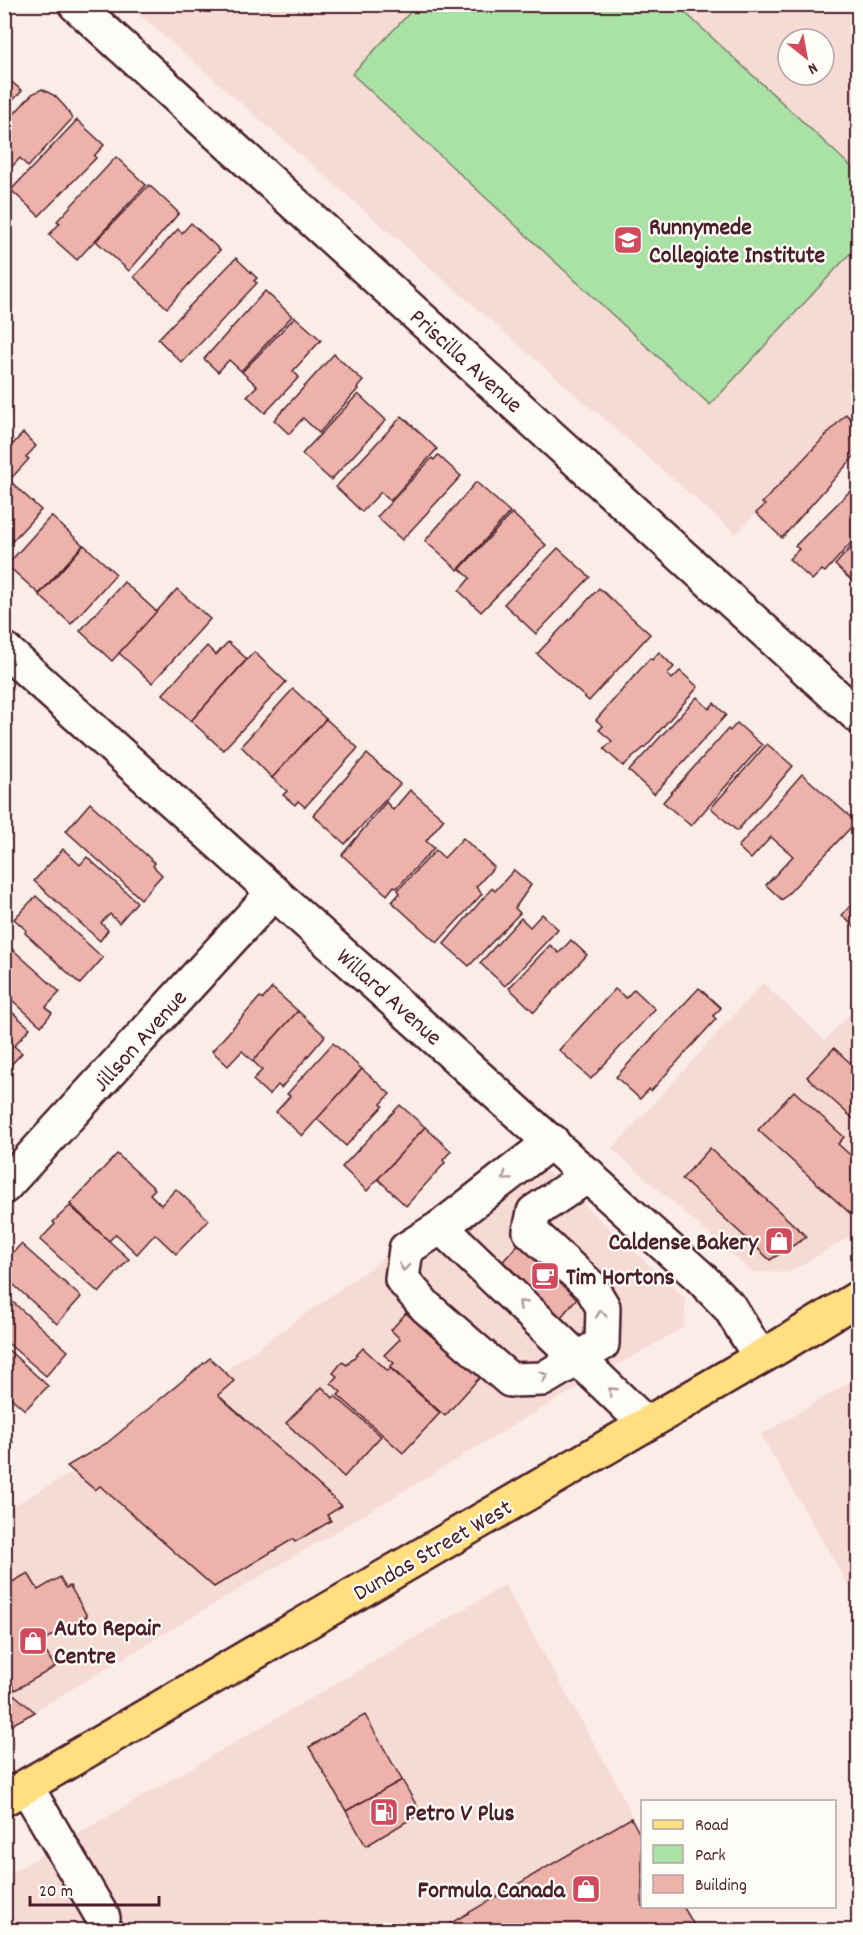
<svg xmlns="http://www.w3.org/2000/svg" width="863" height="1935" font-family="Dekko,sans-serif">
<style>
.built{fill:#f6dbd5;fill-rule:evenodd}
.green{fill:#aae2a6;stroke:#7a8068;stroke-width:1.5}
.building{fill:#edb2aa;stroke:#4a1f2b;stroke-width:1.5}
.lines{fill:none;stroke-linecap:round;stroke-linejoin:round}
.minor-casing{stroke:#4a1f2b;stroke-width:38}
.major-casing{stroke:#4a1f2b;stroke-width:38}
.minor{stroke:#fdfcf7;stroke-width:33}
.major{stroke:#ffdf80;stroke-width:33}
.oneway{stroke:#ac999b}
.labels{text-anchor:middle;stroke-width:4.5;stroke-linejoin:round;paint-order:stroke}
.poi-label{font-size:24px;font-weight:bold;fill:#4a1f2b;stroke:#fdfcf7;text-anchor:start}
.street-label{font-size:24px;fill:#4a1f2b;stroke:#fdfcf7}
</style>
<rect width="100%" height="100%" fill="#faede8"/>
<filter id="ink" filterUnits="userSpaceOnUse"><feTurbulence type="fractalNoise" baseFrequency=".0167" numOctaves="2"/><feDisplacementMap in="SourceGraphic" scale="12" xChannelSelector="R" yChannelSelector="G"/><feConvolveMatrix kernelMatrix="1 2 1 2 8 2 1 2 1" color-interpolation-filters="sRGB"/></filter>
<g filter="url(#ink)">
<g class="built">
<path d="M128,5H858V404L736,534ZM788,39H824V75H788Z"/>
<path d="M763,983L825,1040L858,1005V1232L788,1273L752,1272L612,1149Z"/>
<path d="M518,1144L686,1299L684,1327L534,1413L5,1729L4,1511L122,1444L371,1267Z"/>
<path d="M858,1377V1602L761,1435Z"/>
<path d="M505,1585L617,1784L642,1838V1906L683,1907L697,1930H5L4,1877Z"/>
</g>
<path class="green" d="M417,5H677L858,173V245L710,405L352,74Z"/>
<g class="building">
<path d="M4,75L22,91L4,109Z"/>
<path d="M42,89L55,96L66,108L72,119L28,167L20,158L7,172L4,170V125L32,94Z"/>
<path d="M77,120L104,145L94,156L96,158L39,216L11,190Z"/>
<path d="M116,157L146,185L77,260L49,235L60,223L57,221Z"/>
<path d="M149,185L179,213L129,271L96,241Z"/>
<path d="M191,223L220,250L167,308L134,277L178,229L182,233Z"/>
<path d="M236,258L257,278L254,281L257,283L182,363L158,339Z"/>
<path d="M265,291L292,316L241,371L229,360L218,372L204,359Z"/>
<path d="M295,317L321,340L293,371L299,377L265,413L247,396L257,386L242,372Z"/>
<path d="M334,354L363,381L357,388L358,389L319,433L303,418L289,434L274,420Z"/>
<path d="M358,394L386,420L331,480L302,454Z"/>
<path d="M846,414L858,426V452L782,538L756,513L765,505L762,503Z"/>
<path d="M402,416L437,449L390,501L381,492L362,512L336,487Z"/>
<path d="M23,433L36,446L26,457L29,459L4,486V437L13,444Z"/>
<path d="M438,455L461,476L402,540L377,517L432,458L434,460Z"/>
<path d="M10,481L41,510L4,550V487Z"/>
<path d="M476,482L510,512L458,570L425,541Z"/>
<path d="M850,491L858,499V535L825,572L822,570L812,580L789,559L799,549L795,546Z"/>
<path d="M512,513L546,545L481,612L459,591L470,578L460,569Z"/>
<path d="M51,516L83,545L39,594L7,565Z"/>
<path d="M858,539V575L857,573L851,580L835,565Z"/>
<path d="M84,545L116,574L71,624L39,595Z"/>
<path d="M558,548L590,577L536,634L504,604Z"/>
<path d="M124,582L157,612L112,661L80,631Z"/>
<path d="M599,588L650,634L589,701L537,654Z"/>
<path d="M177,589L210,619L152,683L119,653Z"/>
<path d="M228,642L247,659L191,721L163,694L207,646L216,655Z"/>
<path d="M254,652L286,682L223,750L191,721Z"/>
<path d="M659,652L674,667L667,674L672,679L680,671L698,687L647,745L623,766L604,749L612,741L599,730L603,726L596,720L650,658L652,660Z"/>
<path d="M293,689L326,719L272,778L241,746Z"/>
<path d="M697,697L709,709L714,703L726,715L654,794L629,771Z"/>
<path d="M326,719L358,748L305,807L298,801L295,805L283,795L287,791L272,778Z"/>
<path d="M737,723L762,745L691,826L663,802L728,729L730,731Z"/>
<path d="M767,744L793,766L737,831L711,808Z"/>
<path d="M367,754L400,784L345,844L313,815Z"/>
<path d="M802,774L856,822L782,900L766,885L793,856L771,837L751,859L738,847Z"/>
<path d="M410,790L444,819L426,841L434,848L397,888L394,886L387,895L342,855L386,802L393,810Z"/>
<path d="M90,803L155,863L153,866L162,875L141,899L66,831Z"/>
<path d="M463,838L494,867L476,887L482,894L437,943L392,902L400,893L398,890L436,850L444,858Z"/>
<path d="M63,849L80,865L87,857L137,902L119,923L110,914L101,923L108,930L100,941L34,881Z"/>
<path d="M514,870L531,885L515,908L520,913L469,966L444,944L492,888L495,891Z"/>
<path d="M36,896L103,958L80,984L25,933L26,930L14,919Z"/>
<path d="M858,897V931L842,915Z"/>
<path d="M542,914L558,929L505,986L480,963L521,918L530,927Z"/>
<path d="M571,940L587,955L534,1012L509,988L550,945L559,953Z"/>
<path d="M11,948L60,992L46,1007L52,1013L41,1026L4,993V955Z"/>
<path d="M272,988L298,1011L253,1061L242,1051L228,1066L212,1051L260,997L263,999Z"/>
<path d="M699,988L721,1008L713,1016L716,1019L651,1091L649,1089L640,1099L616,1077Z"/>
<path d="M615,989L626,998L634,989L655,1009L591,1079L559,1050Z"/>
<path d="M4,1005L30,1028L14,1046L22,1053L4,1072Z"/>
<path d="M298,1011L325,1036L281,1088L278,1085L269,1095L253,1080L262,1070L253,1061Z"/>
<path d="M333,1043L362,1069L302,1136L276,1112L290,1096L287,1094Z"/>
<path d="M834,1048L858,1070V1128L856,1126L858,1123L807,1077Z"/>
<path d="M362,1069L390,1094L381,1104L383,1106L346,1146L317,1119Z"/>
<path d="M794,1091L844,1137L838,1144L858,1162V1212L852,1215L758,1130Z"/>
<path d="M400,1105L425,1127L367,1191L342,1167Z"/>
<path d="M425,1127L451,1151L443,1160L445,1163L406,1206L378,1179Z"/>
<path d="M710,1148L807,1237L770,1260L682,1179Z"/>
<path d="M117,1154L155,1189L150,1194L161,1205L176,1189L209,1220L176,1254L155,1234L137,1254L116,1234L109,1241L70,1204Z"/>
<path d="M70,1206L129,1259L99,1293L40,1240L55,1224L53,1222Z"/>
<path d="M562,1238L593,1264L574,1285L577,1298L561,1317L555,1318L498,1267L519,1243L542,1261Z"/>
<path d="M21,1244L81,1297L57,1324L6,1278L4,1262Z"/>
<path d="M6,1296L68,1351L46,1376L4,1340Z"/>
<path d="M406,1313L435,1339L438,1337L481,1376L445,1416L390,1367L394,1363L384,1355L400,1339L391,1330Z"/>
<path d="M4,1346L48,1386L25,1410L4,1392Z"/>
<path d="M363,1348L388,1371L390,1368L440,1413L403,1453L338,1395L341,1392L331,1383L337,1376L333,1373L342,1362L347,1365Z"/>
<path d="M210,1358L234,1381L218,1395L342,1506L327,1515L331,1521L295,1542L293,1539L214,1587L100,1486L95,1490L67,1466L107,1443Z"/>
<path d="M322,1387L333,1398L335,1396L381,1436L344,1477L286,1423Z"/>
<path d="M4,1421L9,1425L7,1427L13,1443L4,1453Z"/>
<path d="M28,1573L38,1590L60,1577L66,1588L70,1586L87,1616L40,1642L55,1667L15,1690L4,1671V1580L7,1585Z"/>
<path d="M4,1686L35,1712L4,1729Z"/>
<path d="M365,1715L402,1780L346,1811L309,1747Z"/>
<path d="M402,1780L421,1813L366,1846L346,1811Z"/>
<path d="M631,1818L642,1838V1906H683L697,1930H439Z"/>
</g>
<g class="lines">
<g class="minor-casing">
<g id="minor">
<path d="M75,4L858,716"/>
<path d="M4,649L700,1277L730,1308L760,1357"/>
<path d="M552,1141L441,1227L406,1249L402,1279L426,1307L510,1380L543,1379L602,1344L603,1307L591,1287L530,1231L534,1212L589,1175"/>
<path d="M4,1187L274,892"/>
<path d="M441,1227L645,1423"/>
<path d="M26,1786L103,1918"/>
</g>
</g>
<g class="major-casing">
<path id="major" d="M4,1799L780,1346L858,1298"/>
</g>
<use href="#minor" class="minor"/>
<use href="#major" class="major"/>
</g>
<defs><path id="oneway-chevron" d="M-2-3.5L2.5 0L-2 3.5" fill="none" stroke-width="1.6" stroke-linecap="round" stroke-linejoin="round" transform="scale(1.5)"/></defs>
<g class="oneway">
<use href="#oneway-chevron" transform="translate(506 1177) rotate(143)"/>
<use href="#oneway-chevron" transform="translate(404 1267) rotate(98)"/>
<use href="#oneway-chevron" transform="translate(522 1304) rotate(-136)"/>
<use href="#oneway-chevron" transform="translate(601 1314) rotate(-95)"/>
<use href="#oneway-chevron" transform="translate(544 1376) rotate(-17)"/>
<use href="#oneway-chevron" transform="translate(612 1391) rotate(-136)"/>
</g>
</g>
<defs>
<g id="school-square" transform="scale(1.5)"><rect x="-9" y="-9" width="18" height="18" rx="4" fill="#d1495b" stroke="#fdfcf7"/><path d="M0-5L7-2L0 1L-7-2ZM-4 1L0 2.5L4 1V4Q0 6-4 4Z" fill="#fff"/></g>
<g id="shop-square" transform="scale(1.5)"><rect x="-9" y="-9" width="18" height="18" rx="4" fill="#d1495b" stroke="#fdfcf7"/><path d="M-5-2.5h2.3a2.7 3.5 0 0 1 5.4 0H5L5.5 6h-11ZM-1.5-2.5h3a1.5 2.3 0 0 0-3 0Z" fill="#fff"/></g>
<g id="cafe-square" transform="scale(1.5)"><rect x="-9" y="-9" width="18" height="18" rx="4" fill="#d1495b" stroke="#fdfcf7"/><path d="M-5.5-4.5H6V0H3Q3 3.5 0 3.5H-2.5Q-5.5 3.5-5.5 0ZM3-3.2v2h1.7v-2ZM-6 4.5H4V6H-6Z" fill="#fff"/></g>
<g id="fuel-square" transform="scale(1.5)"><rect x="-9" y="-9" width="18" height="18" rx="4" fill="#d1495b" stroke="#fdfcf7"/><path d="M-5.5-6h7V0h2V4h1.3V-2.5L3-4.5l.8-.8L6-3V5H2.5V1h-1V6h-7ZM-4.2-4.7v3.2H.2V-4.7Z" fill="#fff"/></g>
</defs>
<g fill-rule="evenodd">
<use href="#school-square" x="628" y="240"/>
<use href="#shop-square" x="779" y="1241"/>
<use href="#cafe-square" x="545" y="1276"/>
<use href="#shop-square" x="33" y="1641"/>
<use href="#fuel-square" x="384" y="1812"/>
<use href="#shop-square" x="586" y="1889"/>
</g>
<g class="labels">
<g class="poi-label">
<text x="649" y="234">Runnymede<tspan x="649" dy="28">Collegiate Institute</tspan></text>
<text x="758" y="1249" text-anchor="end">Caldense Bakery</text>
<text x="566" y="1284">Tim Hortons</text>
<text x="54" y="1635">Auto Repair<tspan x="54" dy="28">Centre</tspan></text>
<text x="405" y="1820">Petro V Plus</text>
<text x="565" y="1897" text-anchor="end">Formula Canada</text>
</g>
<g class="street-label">
<text transform="translate(467 360) rotate(42)" y="8">Priscilla Avenue</text>
<text transform="translate(390 996) rotate(42)" y="8">Willard Avenue</text>
<text transform="translate(139 1040) rotate(-48)" y="8">Jillson Avenue</text>
<text transform="translate(432 1549) rotate(-30)" y="8">Dundas Street West</text>
</g>
</g>
<rect width="863" height="1935" fill="none" stroke="#fdfcf7" stroke-width="24"/>
<rect x="12" y="12" width="839" height="1911" fill="none" stroke="#4a1f2b" stroke-width="2" filter="url(#ink)"/>
<rect x="641" y="1800" width="195" height="108" fill="#fdfcf7" stroke="#b5a4a5" stroke-width="1.5"/>
<rect x="653" y="1820" width="30" height="9" fill="#ffdf80" stroke="#b5a4a5" stroke-width="1.5"/>
<text x="695" y="1830" font-size="18" fill="#4a1f2b">Road</text>
<rect x="653" y="1845" width="30" height="18" fill="#aae2a6" stroke="#b5a4a5" stroke-width="1.5"/>
<text x="695" y="1860" font-size="18" fill="#4a1f2b">Park</text>
<rect x="653" y="1875" width="30" height="18" fill="#edb2aa" stroke="#b5a4a5" stroke-width="1.5"/>
<text x="695" y="1890" font-size="18" fill="#4a1f2b">Building</text>
<g transform="translate(806 57) rotate(149)"><circle r="28" fill="#fdfcf7" stroke="#b5a4a5" stroke-width="1.5"/>
<path d="M0-4.5L10 22L0 15L-10 22Z" fill="#d1495b"/>
<text y="-9" font-size="16" font-weight="bold" text-anchor="middle" fill="#4a1f2b">N</text>
</g>
<path d="M30 1896v9h129v-9" fill="none" stroke="#4a1f2b" stroke-width="3"/>
<text x="39" y="1896" font-size="18" fill="#4a1f2b" stroke="#fdfcf7" stroke-width="4.5" paint-order="stroke">20 m</text>
</svg>
